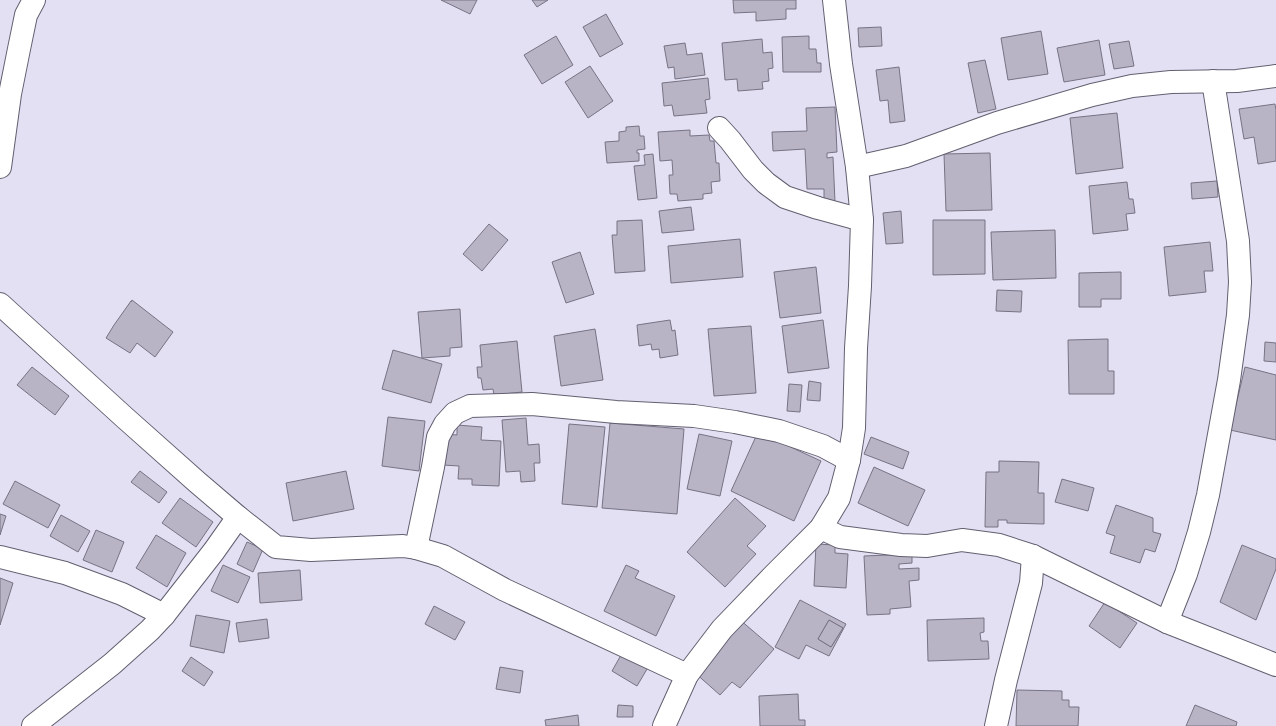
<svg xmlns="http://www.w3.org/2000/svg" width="1276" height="726" font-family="Poppins,sans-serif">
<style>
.building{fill:#b8b4c6;stroke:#777384;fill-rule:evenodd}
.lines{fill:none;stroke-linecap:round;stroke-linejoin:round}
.street-casing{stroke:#635f70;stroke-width:24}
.street{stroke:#fff;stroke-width:22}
</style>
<rect width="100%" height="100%" fill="#e4e0f3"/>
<g class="building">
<path d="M441,0H477L470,14Z"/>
<path d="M532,0H548L537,7Z"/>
<path d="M733,0H796V9H786V19L756,21V12L734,13Z"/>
<path d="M606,14L623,44L600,57L583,27Z"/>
<path d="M881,27L882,46L859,47L858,28Z"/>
<path d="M1041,31L1048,74L1008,80L1001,38Z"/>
<path d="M556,36L573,65L542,84L524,55Z"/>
<path d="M809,36V49H816L817,63H821V72H783L782,37Z"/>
<path d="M762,39L763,53L772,52L773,68L768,69L769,81L762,82L763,89L738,91L737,79L725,80L722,43Z"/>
<path d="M1099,40L1105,75L1064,82L1057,48Z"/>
<path d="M1129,41L1134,66L1114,69L1109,44Z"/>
<path d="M685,43L687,55L702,53L705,75L675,79L674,67L668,68L664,46Z"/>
<path d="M985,60L996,109L978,113L968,63Z"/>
<path d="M590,66L613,101L588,118L565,82Z"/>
<path d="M899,67L905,121L890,123L888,100L880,101L876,70Z"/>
<path d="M708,78L710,99L705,100L707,113L674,116L672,105L664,106L662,83Z"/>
<path d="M1275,104L1276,110V161L1258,164L1254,137L1244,139L1239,109Z"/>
<path d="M835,107L837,152L827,153V158L833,157L835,202H824V189H807L805,149L773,151L772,132L807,131L806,108Z"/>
<path d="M1117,113L1123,168L1076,174L1070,118Z"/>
<path d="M639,126L640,136H644L645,149L637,150V153H639V161L607,163L605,142L619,141V132L626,131V127Z"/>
<path d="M690,130V136L709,135L710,141H714L716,163H719L720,181L711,182L712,193L703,194V199L678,201L677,194H670L669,175H673L672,160L660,161L658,132Z"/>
<path d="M990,153L992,210L946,211L944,154Z"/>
<path d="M653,154L657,198L638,200L634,166L645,165L644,155Z"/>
<path d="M1217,181L1218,197L1192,199L1191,183Z"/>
<path d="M1127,182L1129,199H1133L1135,213L1126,214L1128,230L1093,234L1089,186Z"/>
<path d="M691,207L694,230L662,233L659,211Z"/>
<path d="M901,211L903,243L886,244L883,213Z"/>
<path d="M642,220L645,271L615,273L612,235H617V221Z"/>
<path d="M933,220H985V274L933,275Z"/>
<path d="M489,224L508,240L482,271L463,254Z"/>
<path d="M1055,230L1056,278L993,280L991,232Z"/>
<path d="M740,239L743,277L671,283L668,246Z"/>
<path d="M1210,242L1213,271H1204L1206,292L1169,296L1164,247Z"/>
<path d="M580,252L594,294L566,303L552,262Z"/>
<path d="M816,267L821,313L780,318L774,272Z"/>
<path d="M1121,272V299H1101V307H1079V273Z"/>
<path d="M997,290L1022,291L1021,312L996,311Z"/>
<path d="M132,300L173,332L155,357L137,343L130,353L106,338L114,325L131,301V302Z"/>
<path d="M460,309L462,347L450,348V356L422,358L418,312Z"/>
<path d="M670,320L672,331L675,330L678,355L660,358L659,349L652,350L651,344L639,346L637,325Z"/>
<path d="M823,320L829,368L788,373L782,326Z"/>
<path d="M751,326L756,393L714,396L708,329Z"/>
<path d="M595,329L603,380L561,386L554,336Z"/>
<path d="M1108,339V371H1114V394H1069L1068,340Z"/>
<path d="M517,341L522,392L494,395L493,389L483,390L481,378H478L477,367H482L480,345Z"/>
<path d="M1265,342L1276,343V362L1264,361Z"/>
<path d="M393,350L442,364L431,403L382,389Z"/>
<path d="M32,367L69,396L55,415L17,385Z"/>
<path d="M1245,367L1276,375V440L1230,430Z"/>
<path d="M809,381L821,383L820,401L807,400Z"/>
<path d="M789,384L802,385L800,412L787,411Z"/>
<path d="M388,417L425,421L419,471L382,466Z"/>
<path d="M526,418L528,445L539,444L540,463H534L535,481L521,482L520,471L506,472L502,420Z"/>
<path d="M610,423L684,429L677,514L602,508Z"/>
<path d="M569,424L605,427L597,507L562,504Z"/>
<path d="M457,425L482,427L481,440L501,441L499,486L472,485V479H458L459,466L443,465L444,434L457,435Z"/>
<path d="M758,432L821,461L794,521L731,491Z"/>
<path d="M699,434L732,441L720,496L687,489Z"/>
<path d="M871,437L909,452L903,469L864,454Z"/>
<path d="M999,461L1039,462L1038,493H1044V524L1007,523V520H998V527H985L986,472H999Z"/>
<path d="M874,467L925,490L908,526L858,503Z"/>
<path d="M140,471L167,492L159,503L131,482Z"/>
<path d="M346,471L354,509L293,521L286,483Z"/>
<path d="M1062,479L1094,488L1088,511L1055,502Z"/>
<path d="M15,481L60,505L48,528L3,504Z"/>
<path d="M180,498L213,522L196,547L162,523Z"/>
<path d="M735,498L766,526L747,546L756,554L725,587L687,552Z"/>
<path d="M1116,505L1153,518V532L1161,534L1155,552L1145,549L1140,563L1110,553L1115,536L1106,533Z"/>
<path d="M0,514L6,516L0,535Z"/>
<path d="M61,515L90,531L78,552L50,536Z"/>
<path d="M96,530L124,542L112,572L83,560Z"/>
<path d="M156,535L186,553L167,587L136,568Z"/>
<path d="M247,542L263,549L253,572L237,564Z"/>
<path d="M816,544L835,545V553L848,554L846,588L814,586Z"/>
<path d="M1242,545L1276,559V569L1256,620L1220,602Z"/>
<path d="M912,554V563L899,564V569L919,568V580L909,581L911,607L890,609V614L867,615L864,556Z"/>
<path d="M223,565L250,577L238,603L211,591Z"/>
<path d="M626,565L639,571L635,578L675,596L656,636L604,611Z"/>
<path d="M300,570L302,600L260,603L258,573Z"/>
<path d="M0,578L13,583L0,625Z"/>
<path d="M800,600L846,624L829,656L806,645L799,659L775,647ZM829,620L843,628L831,647L818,639Z"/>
<path d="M1105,602L1137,623L1120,648L1089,626Z"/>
<path d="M434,606L465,622L455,640L425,624Z"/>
<path d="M196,615L230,621L224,653L190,646Z"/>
<path d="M984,618V632L980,633L981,641H988L989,659L928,661L927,620Z"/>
<path d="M267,619L269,638L239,642L236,623Z"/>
<path d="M739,619L774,649L740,688L732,682L720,695L694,672Z"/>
<path d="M829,620L843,628L831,647L818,639Z"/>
<path d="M625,648L650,664L637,686L612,671Z"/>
<path d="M191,657L213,672L204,686L182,671Z"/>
<path d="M500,667L523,671L520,693L496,689Z"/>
<path d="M1017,690L1062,691V700H1069V707H1079L1078,726H1016Z"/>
<path d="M798,694L799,720H805V726H760L759,696Z"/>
<path d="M618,705L633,706V717H617Z"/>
<path d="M1195,705L1237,722L1236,726H1186Z"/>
<path d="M578,715L579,726H546L545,720Z"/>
</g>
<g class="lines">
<g class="street-casing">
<g id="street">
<path d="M719,128L730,140L753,170L766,183L785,197L818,208L862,220"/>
<path d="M0,167L10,94L19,49L26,15L34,0"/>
<path d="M857,167L906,156L997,123L1092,95L1132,86L1171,82L1237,81L1276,76"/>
<path d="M0,304L124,417L197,482L238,517L276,547L311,550L403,546L416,548L443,556L505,590L687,675"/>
<path d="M821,528L840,537L901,545L927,546L962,540L999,545L1033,556L1167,622L1276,665"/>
<path d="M416,548L433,467L438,437L445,424L455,413L470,406L532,404L616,412L694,416L735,422L779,431L823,446L849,460"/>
<path d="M0,557L65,573L122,594L164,615"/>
<path d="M1167,622L1186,574L1199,532L1208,495L1229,380L1238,315L1240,282L1238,241L1213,81"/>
<path d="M33,726L112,664L150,630L164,615L214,551L238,517"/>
<path d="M664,726L687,675L722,629L773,576L821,528L839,498L849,460L854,428L856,348L860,286L862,220L857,167L841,64L834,0"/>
<path d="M996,726L1006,680L1031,583L1033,556"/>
</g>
</g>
<use href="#street" class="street"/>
</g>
</svg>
